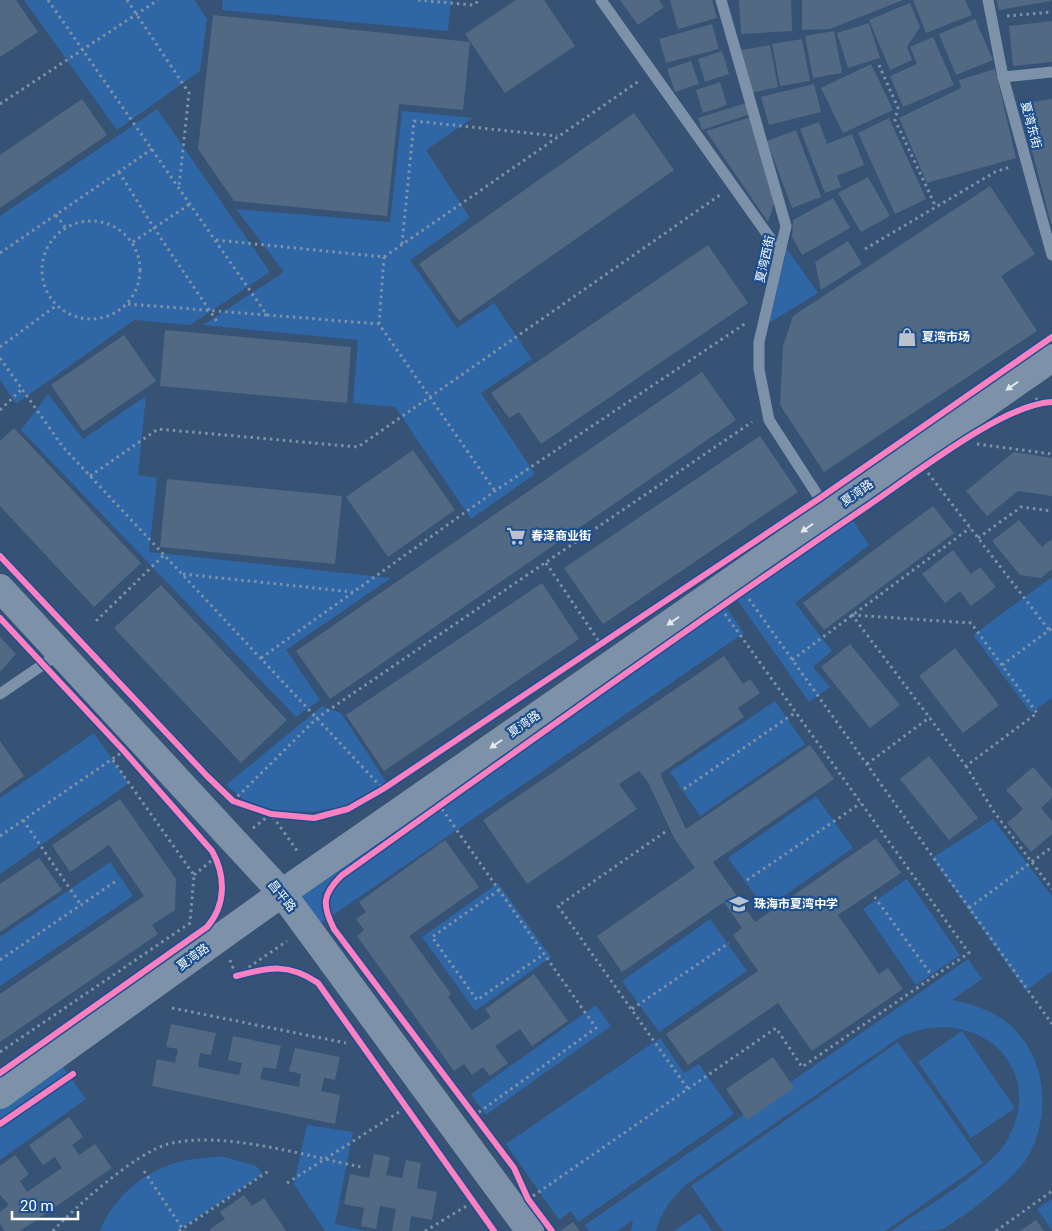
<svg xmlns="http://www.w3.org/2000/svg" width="1052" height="1231" font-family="Roboto,'Noto Sans SC',sans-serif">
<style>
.green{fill:#2f66a5}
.building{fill:#526984}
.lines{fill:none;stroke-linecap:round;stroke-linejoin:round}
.path{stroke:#7d92a8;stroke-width:3;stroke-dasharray:2.5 4;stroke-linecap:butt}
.service{stroke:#7d92a8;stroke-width:11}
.tertiary{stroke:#7d92a8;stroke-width:28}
.cycleway-casing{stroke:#1b4f8f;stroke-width:9}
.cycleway{stroke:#ff80c0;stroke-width:6}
.oneway{fill:#e5e9ee}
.labels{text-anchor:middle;stroke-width:4.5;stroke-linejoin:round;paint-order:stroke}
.street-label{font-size:12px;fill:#fff;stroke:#1b4f8f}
.poi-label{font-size:12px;font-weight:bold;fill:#fff;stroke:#1b4f8f;text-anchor:start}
</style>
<rect width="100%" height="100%" fill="#365274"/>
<g class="green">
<path d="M24,0H194L207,19L200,71L117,130Z"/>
<path d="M223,0H451L448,31L222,10Z"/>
<path d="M157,109L270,272L190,325L134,320L16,404L0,380V216Z"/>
<path d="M402,111L473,118L426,150L470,218L410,260L457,328L494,303L532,359L481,393L535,474L471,519L395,407L353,403L358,340L203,325L284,272L236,209L390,222Z"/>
<path d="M787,249L818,293L769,323Z"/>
<path d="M48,394L83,439L146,396L138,475L157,478L149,552L391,578L286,650L320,700L296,717L21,430Z"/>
<path d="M846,510L869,545L795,603L832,651L813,667L830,687L809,702L731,591Z"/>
<path d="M1052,577V698L1031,713L973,635Z"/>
<path d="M720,598L744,633L314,928L290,893Z"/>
<path d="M775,701L805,744L700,816L670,772Z"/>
<path d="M322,706L341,713L387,783L348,805L313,812L272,810L243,799L226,785Z"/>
<path d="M94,733L129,783L0,874V798Z"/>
<path d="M816,796L853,848L765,909L728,858Z"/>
<path d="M993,819L1052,896V971L1026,991L932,858Z"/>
<path d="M110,862L133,896L0,986V937Z"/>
<path d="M907,879L960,955L916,985L863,909Z"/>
<path d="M498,883L551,957L475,1011L422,937Z"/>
<path d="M710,919L747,971L659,1032L622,981Z"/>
<path d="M968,959L982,979L952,1000C973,1004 994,1011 1010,1025C1047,1058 1052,1116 1027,1158C1016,1177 960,1221 940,1230C931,1231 902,1231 891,1231C920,1211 995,1167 1009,1137C1047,1062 971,1003 900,1037L687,1184C672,1197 661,1212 656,1231H631L633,1220L617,1231H589L585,1225Z"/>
<path d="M596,1005L611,1026L486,1115L471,1094Z"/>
<path d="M962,1031L1015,1108L971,1138L918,1062Z"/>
<path d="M660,1038L684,1073L699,1064L734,1114L578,1222L571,1211L559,1220L506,1144Z"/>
<path d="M898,1042L983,1163L885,1231H723L691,1186Z"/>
<path d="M58,1060L86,1099L0,1160V1101Z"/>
<path d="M307,1125L353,1132L335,1224L366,1231H325L294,1184Z"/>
<path d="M221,1156L256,1166L263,1174L177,1231H100C114,1195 146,1170 183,1161C195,1158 209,1158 221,1156Z"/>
<path d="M1052,1199V1230L1037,1209Z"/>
<path d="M700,1213L712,1231H674Z"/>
</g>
<g class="building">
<path d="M0,0H16L38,32L0,57Z"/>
<path d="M516,0H544L575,46L505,93L465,34Z"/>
<path d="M620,0H659L664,7L638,25Z"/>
<path d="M670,0H712L717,18L678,29Z"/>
<path d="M739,0H791L792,31L741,34Z"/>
<path d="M802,0H903L830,29L802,30Z"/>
<path d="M913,0H965L972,15L926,33Z"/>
<path d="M997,0H1051V1L999,10Z"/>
<path d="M910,3L920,27L907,47L912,60L890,70L869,20Z"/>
<path d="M213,15L470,42L463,110L399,104L387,216L234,201L198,149Z"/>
<path d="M975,19L993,60L956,75L939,34Z"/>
<path d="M1052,21V62L1013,66L1009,26Z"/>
<path d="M869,23L880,58L848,68L837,33Z"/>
<path d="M712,24L719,49L666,63L659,39Z"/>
<path d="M834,31L842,73L813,78L805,36Z"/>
<path d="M933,37L954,85L903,107L890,76L917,64L910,47Z"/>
<path d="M802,39L810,81L780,86L772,44Z"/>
<path d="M770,45L778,87L749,93L741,50Z"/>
<path d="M722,51L729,74L705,82L698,59Z"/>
<path d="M691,61L699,84L675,92L667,69Z"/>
<path d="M871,64L893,110L843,133L821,88Z"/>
<path d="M995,69L1016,158L927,183L899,118L961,88L959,80Z"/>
<path d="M720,82L727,105L703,113L696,90Z"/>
<path d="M814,84L821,112L769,125L761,97Z"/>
<path d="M82,99L107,135L0,208V155Z"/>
<path d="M1052,99V224H1051L1020,104Z"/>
<path d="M746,103L750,114L702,130L698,118Z"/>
<path d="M634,113L674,170L459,321L419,264Z"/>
<path d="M751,117L775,200L768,222L706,131Z"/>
<path d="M889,118L926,199L895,214L858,133Z"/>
<path d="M819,122L827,144L852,134L864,165L837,176L841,187L825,193L800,129Z"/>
<path d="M796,130L821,197L792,208L767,141Z"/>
<path d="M868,177L890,216L861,232L838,193Z"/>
<path d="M990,186L1035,254L1001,276L1037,331L824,472L780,405L783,346L793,316Z"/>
<path d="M833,198L850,228L802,255L792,237L793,220Z"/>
<path d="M848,241L862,264L821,290L815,262Z"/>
<path d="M708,245L748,303L541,444L519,412L509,418L491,393Z"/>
<path d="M165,330L351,347L347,403L160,386Z"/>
<path d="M124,335L156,381L83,431L51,385Z"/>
<path d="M702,372L736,420L330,699L296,651Z"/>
<path d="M14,428L141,563L94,607L0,506V441Z"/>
<path d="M760,436L798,492L603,624L564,568Z"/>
<path d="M413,450L455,510L388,557L346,497Z"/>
<path d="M1014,452L1052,458V496L1018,491L987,516L966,491Z"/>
<path d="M167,479L342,496L335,564L160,547Z"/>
<path d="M933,506L954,533L824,630L803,603Z"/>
<path d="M1019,520L1042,547L1052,539V569L1041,578L1020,575L992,541Z"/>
<path d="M953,550L971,574L980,567L996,587L971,606L960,591L945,603L922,574Z"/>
<path d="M542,583L579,639L384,771L346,715Z"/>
<path d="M161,585L287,720L241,763L114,628Z"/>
<path d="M0,637L16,654L0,672Z"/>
<path d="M850,644L900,705L870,728L821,667Z"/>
<path d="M955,648L999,705L963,733L919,676Z"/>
<path d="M724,656L743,684L750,679L760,693L738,708L744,717L660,774L686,829L810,745L834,779L713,862L755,922L876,838L901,873L838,915L879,974L888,968L903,989L812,1051L778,1003L688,1065L666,1034L758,971L733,935L742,928L724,902L622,972L597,936L695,868L674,838L648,782L639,771L619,784L637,809L527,884L483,820Z"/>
<path d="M0,741L24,776L0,793Z"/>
<path d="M929,756L978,818L949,840L900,779Z"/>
<path d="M1033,767L1052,789V798L1041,808L1052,821V834L1031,852L1007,823L1023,809L1006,790Z"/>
<path d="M120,799L176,879L175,910L152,925L158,934L0,1042V994L144,896L109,845L70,872L52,845Z"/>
<path d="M445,840L479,887L409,936L451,994L448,997L472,1030L491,1017L485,1009L534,974L568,1021L532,1046L520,1029L495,1046L508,1063L490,1076L483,1067L472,1075L464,1064L454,1071L357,936L364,930L356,919L366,912L359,902Z"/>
<path d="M39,858L62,890L0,932V884Z"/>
<path d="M171,1024L216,1033L211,1055L200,1053L198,1067L239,1075L242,1063L228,1060L233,1036L281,1046L276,1069L263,1067L260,1079L299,1087L301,1074L289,1071L295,1048L340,1057L335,1080L324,1078L321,1091L340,1095L335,1124L152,1086L157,1059L175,1063L178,1049L166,1047Z"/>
<path d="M773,1057L794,1088L747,1120L726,1089Z"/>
<path d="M69,1117L83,1137L72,1145L79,1155L95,1144L112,1168L20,1231H5L0,1224V1212L9,1205L0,1195V1166L15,1155L29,1174L20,1181L27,1192L62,1168L55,1157L43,1165L29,1145Z"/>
<path d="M374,1154L390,1157L386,1175L402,1178L406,1160L421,1163L417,1188L437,1192L432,1220L411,1216L409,1231H392L396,1209L380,1206L376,1229L361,1226L364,1208L344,1204L350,1174L369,1178Z"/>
<path d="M244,1195L252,1206L264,1198L286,1231H211L210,1229L225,1219L220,1212Z"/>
<path d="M1036,1220L1044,1231H1020Z"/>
<path d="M573,1222L580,1231H560Z"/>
</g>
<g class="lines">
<g class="path">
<path d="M48,0L267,315L379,324L495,491"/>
<path d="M127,0L189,93L179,187"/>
<path d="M418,0L473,5L480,0"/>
<path d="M1007,16L1052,12"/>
<path d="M879,65L898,108L895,120L936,207"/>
<path d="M0,104L158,0"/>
<path d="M119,172L154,228L218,323"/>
<path d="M56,215L65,227"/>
<circle cx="91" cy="270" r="49"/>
<path d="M216,240L384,257L639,81"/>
<path d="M133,242L190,204"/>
<path d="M402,244L414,121L557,136"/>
<path d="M865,249L995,172L1010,167"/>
<path d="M0,253L152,149"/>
<path d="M128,304L267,315"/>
<path d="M379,324L384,257"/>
<path d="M0,347L57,305"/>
<path d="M0,358L63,447L383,789"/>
<path d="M1036,398L1040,404"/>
<path d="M0,410L22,389"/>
<path d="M977,444L1052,454"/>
<path d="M928,473L1049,630"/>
<path d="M90,476L158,429L358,447L720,195"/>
<path d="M978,538L1021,507L1052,511"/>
<path d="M546,563L600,643"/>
<path d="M183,574L353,592"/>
<path d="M749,599L1052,1024"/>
<path d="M725,614L969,953L933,977"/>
<path d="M852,615L971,623L1037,713L966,766Z"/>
<path d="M96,621L164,555"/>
<path d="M261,658L495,491L746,323"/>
<path d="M792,660L970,528"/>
<path d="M1002,665L1052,628"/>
<path d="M867,764L930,717"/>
<path d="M966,766L994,812L1052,889"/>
<path d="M684,789L796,712"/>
<path d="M233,801L317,718L752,422"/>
<path d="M442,809L596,1028L475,1115"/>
<path d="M23,820L81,905"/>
<path d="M253,828L271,814L298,852"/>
<path d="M665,832L558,906L688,1089"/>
<path d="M0,836L121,753"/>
<path d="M194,875L217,856"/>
<path d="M747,880L861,803"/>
<path d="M499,890L432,937L477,1000L544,954"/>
<path d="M969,908L1052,847"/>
<path d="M0,960L116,881"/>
<path d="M230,960L236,976L287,941"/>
<path d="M172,1008L346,1043"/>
<path d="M632,1009L729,943"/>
<path d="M0,1052L190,923L194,875L112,759"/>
<path d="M144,1171L184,1231"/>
<path d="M287,1183L407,1107"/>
<path d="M533,1196L776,1028L802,1067L933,977L874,896"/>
<path d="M53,1231C76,1206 136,1153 168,1144C221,1130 307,1156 361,1167"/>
<path d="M179,1231L270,1170"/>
<path d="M425,1231L473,1202"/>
<path d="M996,1231L1052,1191"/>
</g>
<g class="service">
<path d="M601,0L780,252"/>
<path d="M721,0L786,226L759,342V369L769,420L829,513"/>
<path d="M988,0L1003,77L1052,255"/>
<path d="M1003,77L1052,72"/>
<path d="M0,694L60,653"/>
</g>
<g class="tertiary">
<path d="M0,588L282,893L530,1231"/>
<path d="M0,1095L282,893L1052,358"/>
</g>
<g class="cycleway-casing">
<g id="cycleway">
<path d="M0,556L207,776L233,801L271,814L314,818L348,809L383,789L820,498L1052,337"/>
<path d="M0,618L124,751L212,851C226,876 226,905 207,927L0,1073"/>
<path d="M236,976C269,967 289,963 318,983L494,1231"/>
<path d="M0,1124L73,1074"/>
<path d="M552,1231L528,1199L514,1168L334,929C322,905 322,895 341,876C515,752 689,627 866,507C910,478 1002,404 1052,402"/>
</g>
</g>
<use href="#cycleway" class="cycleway"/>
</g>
<defs><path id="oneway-solid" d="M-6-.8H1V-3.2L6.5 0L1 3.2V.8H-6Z" transform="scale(1.25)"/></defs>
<g class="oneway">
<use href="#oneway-solid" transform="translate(1012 386) rotate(145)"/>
<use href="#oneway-solid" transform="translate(807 528) rotate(145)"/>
<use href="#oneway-solid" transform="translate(673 621) rotate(145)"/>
<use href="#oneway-solid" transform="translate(496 744) rotate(145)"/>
</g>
<defs>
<g id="shop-bare" transform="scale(1.5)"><path d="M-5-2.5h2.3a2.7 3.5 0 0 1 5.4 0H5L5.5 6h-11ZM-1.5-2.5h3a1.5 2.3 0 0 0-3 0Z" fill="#b9c2ce" stroke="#1b4f8f" stroke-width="2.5" paint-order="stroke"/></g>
<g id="supermarket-bare" transform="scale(1.5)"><path d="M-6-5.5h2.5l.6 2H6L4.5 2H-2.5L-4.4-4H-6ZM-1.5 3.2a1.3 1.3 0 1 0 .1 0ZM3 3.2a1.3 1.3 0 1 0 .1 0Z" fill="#b9c2ce" stroke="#1b4f8f" stroke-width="2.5" paint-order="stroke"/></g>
<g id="school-bare" transform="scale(1.5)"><path d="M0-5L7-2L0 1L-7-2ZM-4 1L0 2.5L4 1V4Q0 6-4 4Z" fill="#b9c2ce" stroke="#1b4f8f" stroke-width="2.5" paint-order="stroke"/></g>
</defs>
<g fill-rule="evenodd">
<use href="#shop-bare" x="907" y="337"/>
<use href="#supermarket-bare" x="516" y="536"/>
<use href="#school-bare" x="739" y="904"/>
</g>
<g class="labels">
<g class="street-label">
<text transform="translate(1031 125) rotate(75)" y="4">夏湾东街</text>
<text transform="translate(765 259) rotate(-77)" y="4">夏湾西街</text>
<text transform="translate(857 493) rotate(-35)" y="4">夏湾路</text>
<text transform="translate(524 724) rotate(-35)" y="4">夏湾路</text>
<text transform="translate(282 896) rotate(51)" y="4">昌平路</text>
<text transform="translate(193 957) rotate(-36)" y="4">夏湾路</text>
</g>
<g class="poi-label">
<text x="922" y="341">夏湾市场</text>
<text x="531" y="540">春泽商业街</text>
<text x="754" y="908">珠海市夏湾中学</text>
</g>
</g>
<path d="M12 1211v8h66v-8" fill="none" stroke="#ffffff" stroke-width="2.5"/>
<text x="20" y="1211" font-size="15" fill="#ffffff" stroke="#1b4f8f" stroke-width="4" paint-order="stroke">20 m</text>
</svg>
